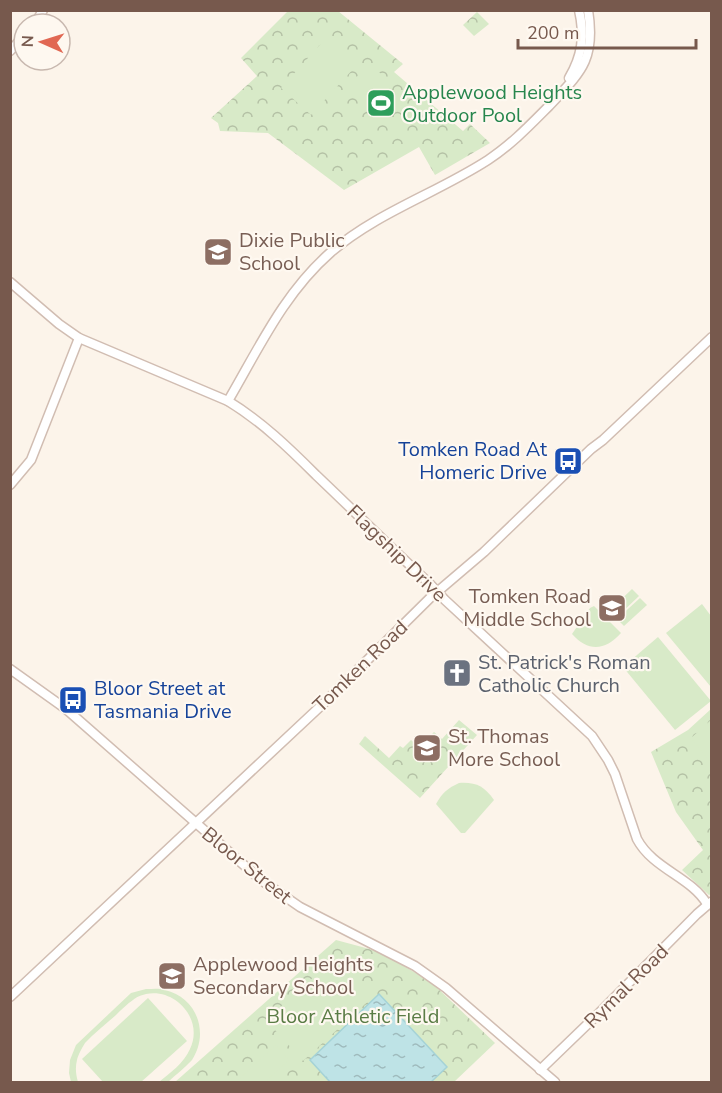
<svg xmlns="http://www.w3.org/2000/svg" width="722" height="1093" font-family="'Nunito Sans',sans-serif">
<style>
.park{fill:url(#park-crowns)}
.pitch{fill:#d8eac8}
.water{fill:url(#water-ripples);stroke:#a5d3d7;stroke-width:1.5}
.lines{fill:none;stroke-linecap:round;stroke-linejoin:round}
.tertiary-casing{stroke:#d1bdb2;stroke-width:11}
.tertiary{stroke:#fff;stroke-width:8}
.labels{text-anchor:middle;stroke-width:4.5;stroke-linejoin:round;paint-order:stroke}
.leisure-label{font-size:20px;fill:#27864d;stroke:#fef8f0;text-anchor:start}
.education-label{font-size:20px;fill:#785e54;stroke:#fef8f0;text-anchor:start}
.transit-label{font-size:20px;fill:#164399;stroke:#fef8f0;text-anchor:end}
.street-label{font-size:20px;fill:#77594d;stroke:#fef8f0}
.worship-label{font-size:20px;fill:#5b616d;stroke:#fef8f0;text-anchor:start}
.park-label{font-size:20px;fill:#5a7c45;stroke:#fef8f0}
</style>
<defs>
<pattern id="park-crowns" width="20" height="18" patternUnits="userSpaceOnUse" patternTransform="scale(1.5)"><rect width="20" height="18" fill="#d8eac8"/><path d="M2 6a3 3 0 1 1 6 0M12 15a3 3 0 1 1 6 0" fill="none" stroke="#b4c1a5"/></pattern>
<pattern id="water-ripples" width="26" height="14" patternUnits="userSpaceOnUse" patternTransform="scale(1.5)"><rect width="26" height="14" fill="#bee3e6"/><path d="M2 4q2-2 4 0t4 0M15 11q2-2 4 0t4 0" fill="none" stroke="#9fbbbd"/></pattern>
</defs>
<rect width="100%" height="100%" fill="#fcf4ea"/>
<g class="park">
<path d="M288,11H338L403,64L394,72L463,131L470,124L490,143L435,175L419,147L344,190L268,133L220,131L218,123L211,118L257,76L241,58Z"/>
<path d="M477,12L489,24L474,36L463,25Z"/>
<path d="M711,709V894L709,895L682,870L703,850L676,812L651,752L688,730Z"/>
<path d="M459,720L477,735L420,798L359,744L365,736L389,758L400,746L403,748L411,740L419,747L434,732L442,739Z"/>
<path d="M336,940L377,951L430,981L495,1043L454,1082H175Z"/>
</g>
<g class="pitch">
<path d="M325,39L355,67L311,115L281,88Z"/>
<path d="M370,63L384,77L366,96L352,82Z"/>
<path d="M632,589L639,596L616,618L609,611Z"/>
<path d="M640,598L647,605L624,626L617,619Z"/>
<path d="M702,604L711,616V687L666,633Z"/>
<path d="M594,606L621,633C605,651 588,652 572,634L590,608Z"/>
<path d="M658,637L711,701L675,730L623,667Z"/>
<path d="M711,720V763L691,738Z"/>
<path d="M459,783C476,782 484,786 494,800L465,833H461L436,804C442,793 448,788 459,783Z"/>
<path d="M338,955L375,995L303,1061L266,1020Z"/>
<path d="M146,989C153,989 159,988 165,990C186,995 200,1012 200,1034C200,1043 197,1052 192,1060C185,1068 175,1075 168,1082H159C170,1073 184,1063 190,1049C204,1020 176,988 146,994C142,995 136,997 133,1000C127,1004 121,1010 116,1015C106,1024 94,1033 85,1043C82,1048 78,1055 77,1060C75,1068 76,1075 78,1082H71L69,1073L70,1060L76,1045L131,993Z"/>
<path d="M148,998L187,1041L141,1082H103L82,1059Z"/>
<path d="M276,1045L289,1060L265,1082H241L238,1080Z"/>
</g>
<g class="water">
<path d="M384,91L392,99L378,115L370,107Z"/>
<path d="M379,994L447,1067L431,1082H330L310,1060Z"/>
</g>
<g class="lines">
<g class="tertiary-casing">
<g id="tertiary">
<path d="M35,24L43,10"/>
<path d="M10,51L24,36"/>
<path d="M569,78C582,56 585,36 579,10"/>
<path d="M10,282L59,324L79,338L228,401C261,421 289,448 316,475C354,511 391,548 430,584L445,600L592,736L608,760L615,774L637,839C653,869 691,877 707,904"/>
<path d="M228,401C259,348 284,293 331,252C378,212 437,193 488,160C511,145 530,125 549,106C581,72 596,60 588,10"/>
<path d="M10,485L31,460L79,338"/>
<path d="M10,669L66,709L261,880L300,907L415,966L446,988L555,1082"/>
<path d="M10,997L325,702L430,598L484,552L591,449L603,440L712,337"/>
<path d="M540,1070L597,1015L697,914L711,902"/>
</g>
</g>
<use href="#tertiary" class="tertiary"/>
</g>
<defs>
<g id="stadium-square" transform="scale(1.5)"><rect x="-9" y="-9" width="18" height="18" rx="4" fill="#2e9e5b" stroke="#fef8f0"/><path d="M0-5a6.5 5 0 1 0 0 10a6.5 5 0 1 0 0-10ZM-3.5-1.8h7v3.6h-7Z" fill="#fff"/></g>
<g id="school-square" transform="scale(1.5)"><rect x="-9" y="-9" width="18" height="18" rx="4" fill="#8d6e63" stroke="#fef8f0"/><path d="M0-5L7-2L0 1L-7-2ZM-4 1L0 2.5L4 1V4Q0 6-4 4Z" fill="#fff"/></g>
<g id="bus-square" transform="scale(1.5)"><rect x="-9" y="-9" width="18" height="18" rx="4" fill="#1a4fb4" stroke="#fef8f0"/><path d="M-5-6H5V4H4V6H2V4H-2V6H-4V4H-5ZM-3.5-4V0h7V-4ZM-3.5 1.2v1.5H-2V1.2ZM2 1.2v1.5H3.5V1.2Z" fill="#fff"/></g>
<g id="church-square" transform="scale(1.5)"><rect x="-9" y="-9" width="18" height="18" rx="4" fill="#6b7280" stroke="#fef8f0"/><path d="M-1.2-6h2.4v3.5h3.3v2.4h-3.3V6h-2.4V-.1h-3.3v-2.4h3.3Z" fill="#fff"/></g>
</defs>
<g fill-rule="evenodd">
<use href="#stadium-square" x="381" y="103"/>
<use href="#school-square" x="218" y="252"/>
<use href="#bus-square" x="568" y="461"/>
<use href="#school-square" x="612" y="608"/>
<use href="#church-square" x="457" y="673"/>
<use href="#bus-square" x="73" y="700"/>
<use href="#school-square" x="427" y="748"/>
<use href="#school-square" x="172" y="976"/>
</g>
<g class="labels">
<g class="leisure-label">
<text x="402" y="99">Applewood Heights<tspan x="402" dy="23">Outdoor Pool</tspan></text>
</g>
<g class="education-label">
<text x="239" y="247">Dixie Public<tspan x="239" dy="23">School</tspan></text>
<text x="591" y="603" text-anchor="end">Tomken Road<tspan x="591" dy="23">Middle School</tspan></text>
<text x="448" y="743">St. Thomas<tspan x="448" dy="23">More School</tspan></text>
<text x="193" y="971">Applewood Heights<tspan x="193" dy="23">Secondary School</tspan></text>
</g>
<g class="transit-label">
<text x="547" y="456">Tomken Road At<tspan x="547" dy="23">Homeric Drive</tspan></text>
<text x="94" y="695" text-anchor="start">Bloor Street at<tspan x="94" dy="23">Tasmania Drive</tspan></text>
</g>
<g class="street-label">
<text transform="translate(397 553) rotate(44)" y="7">Flagship Drive</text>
<text transform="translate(360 666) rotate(-44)" y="7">Tomken Road</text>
<text transform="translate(247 865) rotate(39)" y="7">Bloor Street</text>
<text transform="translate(626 986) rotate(-45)" y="7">Rymal Road</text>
</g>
<g class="worship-label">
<text x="478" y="669">St. Patrick's Roman<tspan x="478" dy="23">Catholic Church</tspan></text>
</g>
<g class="park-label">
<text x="353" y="1023">Bloor Athletic Field</text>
</g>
</g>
<rect width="722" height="1093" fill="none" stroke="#77594d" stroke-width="24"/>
<g transform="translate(42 42) rotate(273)"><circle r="28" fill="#fef8f0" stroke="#c8b8af" stroke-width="1.5"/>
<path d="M0-4.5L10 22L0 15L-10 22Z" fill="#e16853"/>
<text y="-9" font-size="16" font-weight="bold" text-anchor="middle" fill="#77594d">N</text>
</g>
<path d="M518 39v9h178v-9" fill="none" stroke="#77594d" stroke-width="3"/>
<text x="527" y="39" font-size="18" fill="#77594d" stroke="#fef8f0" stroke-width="4.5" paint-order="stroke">200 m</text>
</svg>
